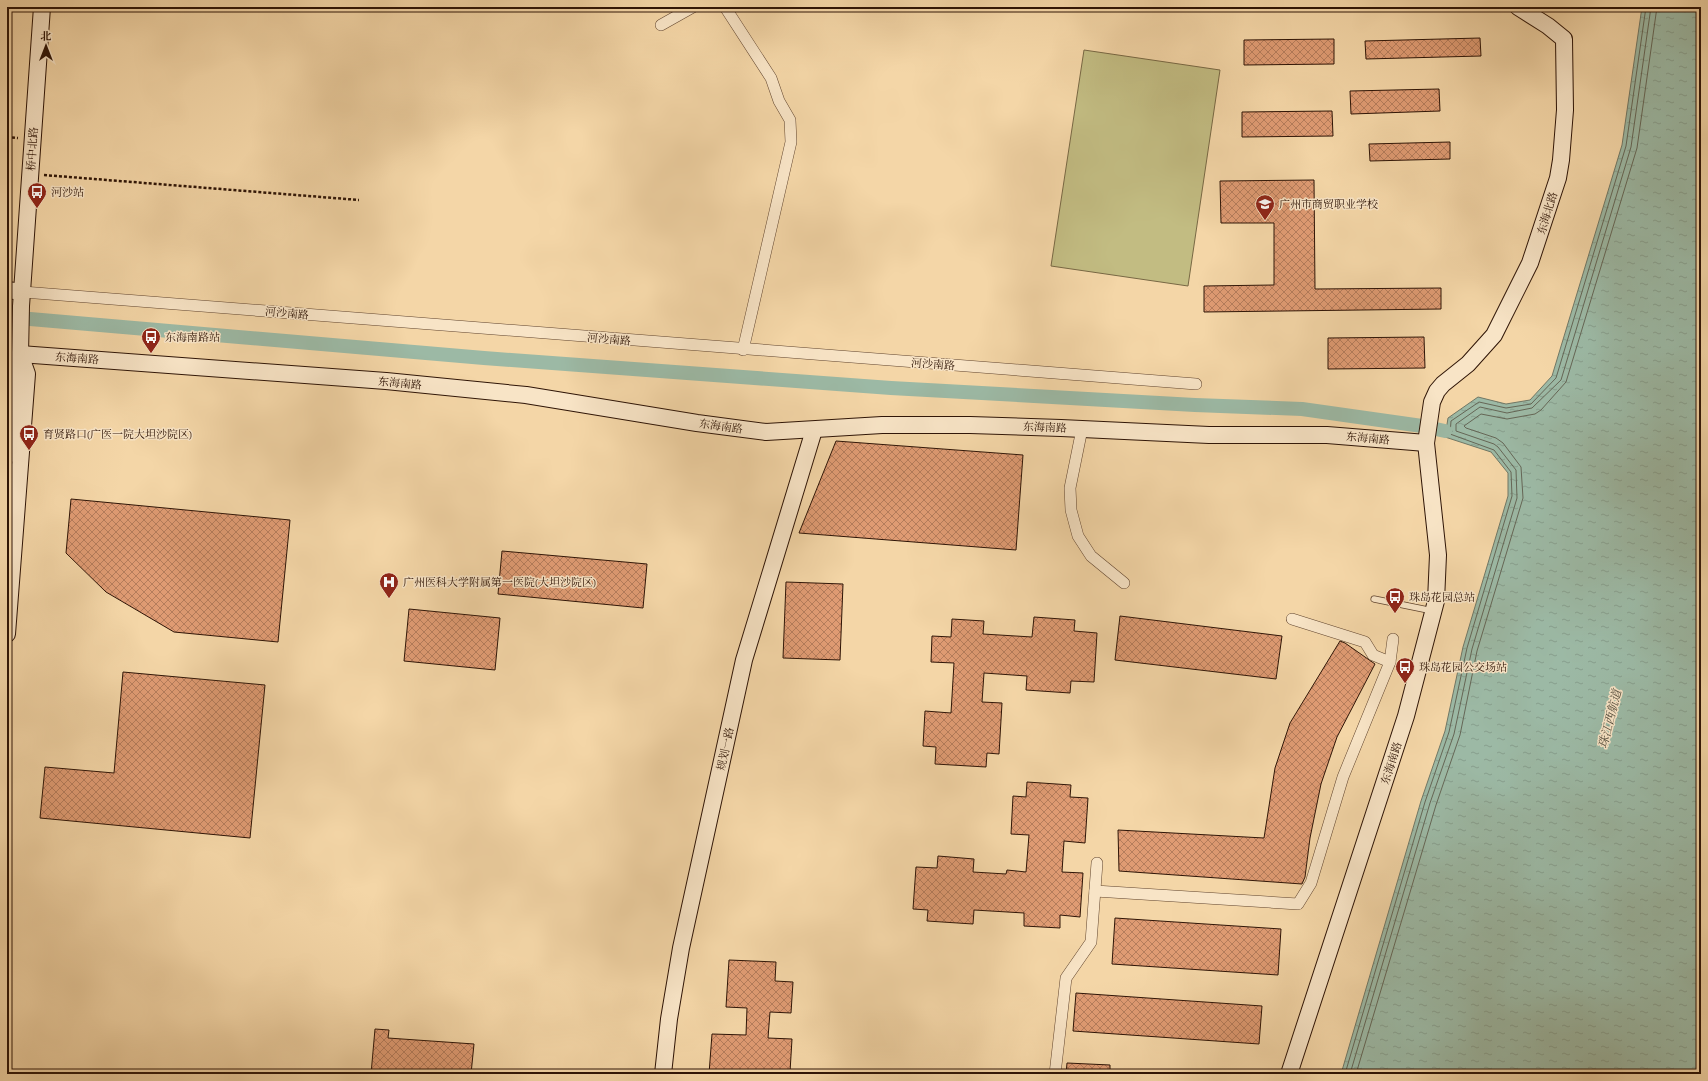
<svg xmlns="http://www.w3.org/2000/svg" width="1708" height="1081" font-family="Alegreya,'Noto Serif SC',serif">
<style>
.pitch{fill:#c2bc82;stroke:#786844}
.water{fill:url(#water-ripples);stroke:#707765}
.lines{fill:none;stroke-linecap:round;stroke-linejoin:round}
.shore{stroke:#656656;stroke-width:1}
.canal{stroke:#9cb9a5;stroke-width:14}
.building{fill:url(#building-cross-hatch);stroke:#2e1406}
.lane-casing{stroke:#60442e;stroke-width:7}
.street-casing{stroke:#60442e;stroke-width:12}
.secondary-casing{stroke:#2e1406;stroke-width:18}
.path{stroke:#2e1406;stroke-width:2.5;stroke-dasharray:3 2;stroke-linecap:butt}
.lane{stroke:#f8e4c6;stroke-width:5.5}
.street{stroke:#f8e4c6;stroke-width:11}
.secondary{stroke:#f8e4c6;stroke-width:16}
.labels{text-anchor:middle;stroke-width:3;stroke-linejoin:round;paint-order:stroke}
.street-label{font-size:11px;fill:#2e1406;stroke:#f8e4c6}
.poi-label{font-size:11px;fill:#2e1406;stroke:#f8e4c6;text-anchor:start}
.water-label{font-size:12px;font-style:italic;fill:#544e3e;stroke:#f8e4c6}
</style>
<defs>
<pattern id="water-ripples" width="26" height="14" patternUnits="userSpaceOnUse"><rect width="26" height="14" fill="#9cb9a5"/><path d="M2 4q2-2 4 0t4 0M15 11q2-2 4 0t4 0" fill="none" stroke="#879e8d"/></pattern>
<pattern id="building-cross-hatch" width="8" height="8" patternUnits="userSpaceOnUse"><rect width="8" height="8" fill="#df9b73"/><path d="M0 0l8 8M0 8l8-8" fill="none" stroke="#b57d5c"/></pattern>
</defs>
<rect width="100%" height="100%" fill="#f4d6a7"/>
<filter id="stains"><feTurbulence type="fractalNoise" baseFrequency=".005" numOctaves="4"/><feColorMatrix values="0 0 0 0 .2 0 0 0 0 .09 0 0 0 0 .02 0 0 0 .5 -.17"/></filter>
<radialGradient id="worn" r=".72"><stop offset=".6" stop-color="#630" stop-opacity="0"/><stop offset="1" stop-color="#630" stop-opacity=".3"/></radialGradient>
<path class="pitch" d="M1084,50L1220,70L1188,286L1051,266Z"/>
<path class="water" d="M1642,7H1701V1074H1341L1421,801L1445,731L1463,647L1508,496V473L1491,452L1445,437L1448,418L1478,397L1506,404L1530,400L1552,376L1622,145Z"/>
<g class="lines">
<g class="shore">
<path d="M1345,1074L1425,802L1449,732L1467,648L1512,496L1511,472L1494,450L1450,434L1451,421L1479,402L1506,408L1531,404L1556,378L1626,146L1646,7"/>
<path d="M1350,1074L1430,803L1454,734L1472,649L1517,498L1516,470L1498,447L1494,444L1456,431V424L1480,407L1507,413L1532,408L1561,380L1631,147L1651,7"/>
<path d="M1356,1074L1436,805L1460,735L1477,651L1523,498L1521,467L1503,443L1496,438L1466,428L1464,426L1481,414L1507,419L1535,414L1541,410L1566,382L1637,148L1657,7"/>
</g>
<path class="canal" d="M7,317L484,358L891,388L1195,405L1302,409L1422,426L1445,431"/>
</g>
<g class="building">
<path d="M1480,38L1481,56L1366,59L1365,41Z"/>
<path d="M1334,39V64L1244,65V40Z"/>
<path d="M1439,89L1440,111L1351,114L1350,91Z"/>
<path d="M1332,111L1333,136L1242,137V112Z"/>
<path d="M1450,142V159L1370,161L1369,144Z"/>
<path d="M1314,180L1315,289L1441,288V309L1204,312V286L1274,285V223H1221L1220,181Z"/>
<path d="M1424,337L1425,368L1328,369V338Z"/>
<path d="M836,441L1023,455L1016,550L799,533Z"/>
<path d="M71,499L290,520L278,642L174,632L106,592L66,553Z"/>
<path d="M502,551L647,564L643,608L498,594Z"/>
<path d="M786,582L843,584L840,660L783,658Z"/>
<path d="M409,609L500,618L495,670L404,661Z"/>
<path d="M1120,616L1282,636L1276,679L1115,660Z"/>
<path d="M1034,617L1075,620L1074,631L1097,633L1094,682L1071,681L1070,693L1026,690L1027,676L984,673L982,702L1002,703L999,754L987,753L986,767L935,764L936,747L923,746L925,711L951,713L954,663L931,662L932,636L951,637L952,619L984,621L983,634L1032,637Z"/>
<path d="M1340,641L1345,643L1375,664L1337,737L1321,784L1310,838L1305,877L1302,884L1119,871L1118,830L1264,838L1275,768L1290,723Z"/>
<path d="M123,672L265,685L250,838L40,818L45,767L114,773Z"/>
<path d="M1027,782L1071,785L1070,797L1088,798L1085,843L1064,841L1062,872L1083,873L1080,917L1060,915V928L1024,926V913L974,910L973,924L927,921L928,910L913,909L916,867L937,868L938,856L974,859L973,872L1006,874L1007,870L1026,872L1029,835L1011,834L1013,796L1026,797Z"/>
<path d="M1115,918L1281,929L1278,975L1112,964Z"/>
<path d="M729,960L776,962L775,981L793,982L791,1013L770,1012L768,1038L792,1039L790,1072L758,1071V1074H709L712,1034L746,1035L747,1008L726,1007Z"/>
<path d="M1076,993L1262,1006L1259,1044L1073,1031Z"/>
<path d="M375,1029L389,1030L388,1038L474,1044L471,1074H371Z"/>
<path d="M1067,1063L1110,1065V1074H1066Z"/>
</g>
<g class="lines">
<g class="lane-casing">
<path id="lane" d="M1374,599L1433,611"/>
</g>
<g class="street-casing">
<g id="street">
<path d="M725,7L771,78L779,101L790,120L791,142L743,350"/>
<path d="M661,25L693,7"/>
<path d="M23,292L1196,384"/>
<path d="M1082,429L1070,488L1071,510L1078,536L1091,556L1124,583"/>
<path d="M1292,619L1365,642L1373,655L1390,662"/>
<path d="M1095,891L1298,904L1311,883L1343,777L1390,662L1393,639"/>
<path d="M1055,1074L1066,978L1091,942L1097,863"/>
</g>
</g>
<g class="secondary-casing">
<g id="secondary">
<path d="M7,290L23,292"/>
<path d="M20,354L386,381L526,395L697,423L766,432L882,425H970L1061,428L1209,435H1327L1426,443"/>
<path d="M7,456L14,374L20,354L21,306L42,7"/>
<path d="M7,634L27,374L20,354"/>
<path d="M663,1074L669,1019L681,948L744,660L814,430"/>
<path d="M1289,1074L1406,716L1436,601L1438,555L1426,443L1432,402L1437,391L1443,384L1468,364L1494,335L1530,263L1558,178L1561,160L1565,110L1564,39L1548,26L1518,7"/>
</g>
</g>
<g class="path">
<path d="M7,137L18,138"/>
<path d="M44,175L359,200"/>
</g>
<use href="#lane" class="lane"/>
<use href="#street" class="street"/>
<use href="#secondary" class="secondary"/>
</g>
<defs>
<g id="bus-pin" transform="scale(1)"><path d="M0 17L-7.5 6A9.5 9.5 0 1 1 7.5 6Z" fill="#8f2418" stroke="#f8e4c6"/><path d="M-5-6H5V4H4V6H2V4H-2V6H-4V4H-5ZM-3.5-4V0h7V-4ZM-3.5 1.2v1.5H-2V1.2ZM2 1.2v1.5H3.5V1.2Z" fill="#fff"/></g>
<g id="school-pin" transform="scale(1)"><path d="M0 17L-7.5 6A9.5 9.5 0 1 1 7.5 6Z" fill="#8f2418" stroke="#f8e4c6"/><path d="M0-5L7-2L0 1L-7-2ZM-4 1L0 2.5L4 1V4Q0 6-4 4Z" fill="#fff"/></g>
<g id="hospital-pin" transform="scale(1)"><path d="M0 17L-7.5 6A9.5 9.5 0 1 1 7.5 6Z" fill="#8f2418" stroke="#f8e4c6"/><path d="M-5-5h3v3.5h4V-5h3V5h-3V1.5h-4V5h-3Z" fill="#fff"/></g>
</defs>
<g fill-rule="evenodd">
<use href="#bus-pin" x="37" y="192"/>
<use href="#school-pin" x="1265" y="204"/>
<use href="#bus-pin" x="151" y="337"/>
<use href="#bus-pin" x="29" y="434"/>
<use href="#hospital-pin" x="389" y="582"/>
<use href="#bus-pin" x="1395" y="597"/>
<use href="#bus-pin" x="1405" y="667"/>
</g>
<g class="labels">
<g class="street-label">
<text transform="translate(32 149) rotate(-86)" y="4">桥中北路</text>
<text transform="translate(1547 213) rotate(-73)" y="4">东海北路</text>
<text transform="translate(287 313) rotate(5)" y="4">河沙南路</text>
<text transform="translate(609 339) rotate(5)" y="4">河沙南路</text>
<text transform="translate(77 358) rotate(4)" y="4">东海南路</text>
<text transform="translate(933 364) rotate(4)" y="4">河沙南路</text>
<text transform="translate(400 383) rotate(5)" y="4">东海南路</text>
<text transform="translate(721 426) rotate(8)" y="4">东海南路</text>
<text transform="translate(1045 427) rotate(2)" y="4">东海南路</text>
<text transform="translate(1368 438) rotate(5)" y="4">东海南路</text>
<text transform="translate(725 749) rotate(-78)" y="4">规划一路</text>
<text transform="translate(1391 763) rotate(-72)" y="4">东海南路</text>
</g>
<g class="poi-label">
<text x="51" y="196">河沙站</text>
<text x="1279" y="208">广州市商贸职业学校</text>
<text x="165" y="341">东海南路站</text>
<text x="43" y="438">育贤路口(广医一院大坦沙院区)</text>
<text x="403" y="586">广州医科大学附属第一医院(大坦沙院区)</text>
<text x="1409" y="601">珠岛花园总站</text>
<text x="1419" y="671">珠岛花园公交场站</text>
</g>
<g class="water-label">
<text transform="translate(1610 719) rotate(-76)" y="4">珠江西航道</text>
</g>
</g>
<rect width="1708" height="1081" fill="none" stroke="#f4d6a7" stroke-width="24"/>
<rect x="8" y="8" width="1692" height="1065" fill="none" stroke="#2e1406" stroke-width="2"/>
<rect x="12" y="12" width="1684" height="1057" fill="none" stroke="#2e1406"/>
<g transform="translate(46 46)" stroke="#f8e4c6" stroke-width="3" paint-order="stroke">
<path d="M0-3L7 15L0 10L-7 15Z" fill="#2e1406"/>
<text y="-6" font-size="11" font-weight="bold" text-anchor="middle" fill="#2e1406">北</text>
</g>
<rect width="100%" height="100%" filter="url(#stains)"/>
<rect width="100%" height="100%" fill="url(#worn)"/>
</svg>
